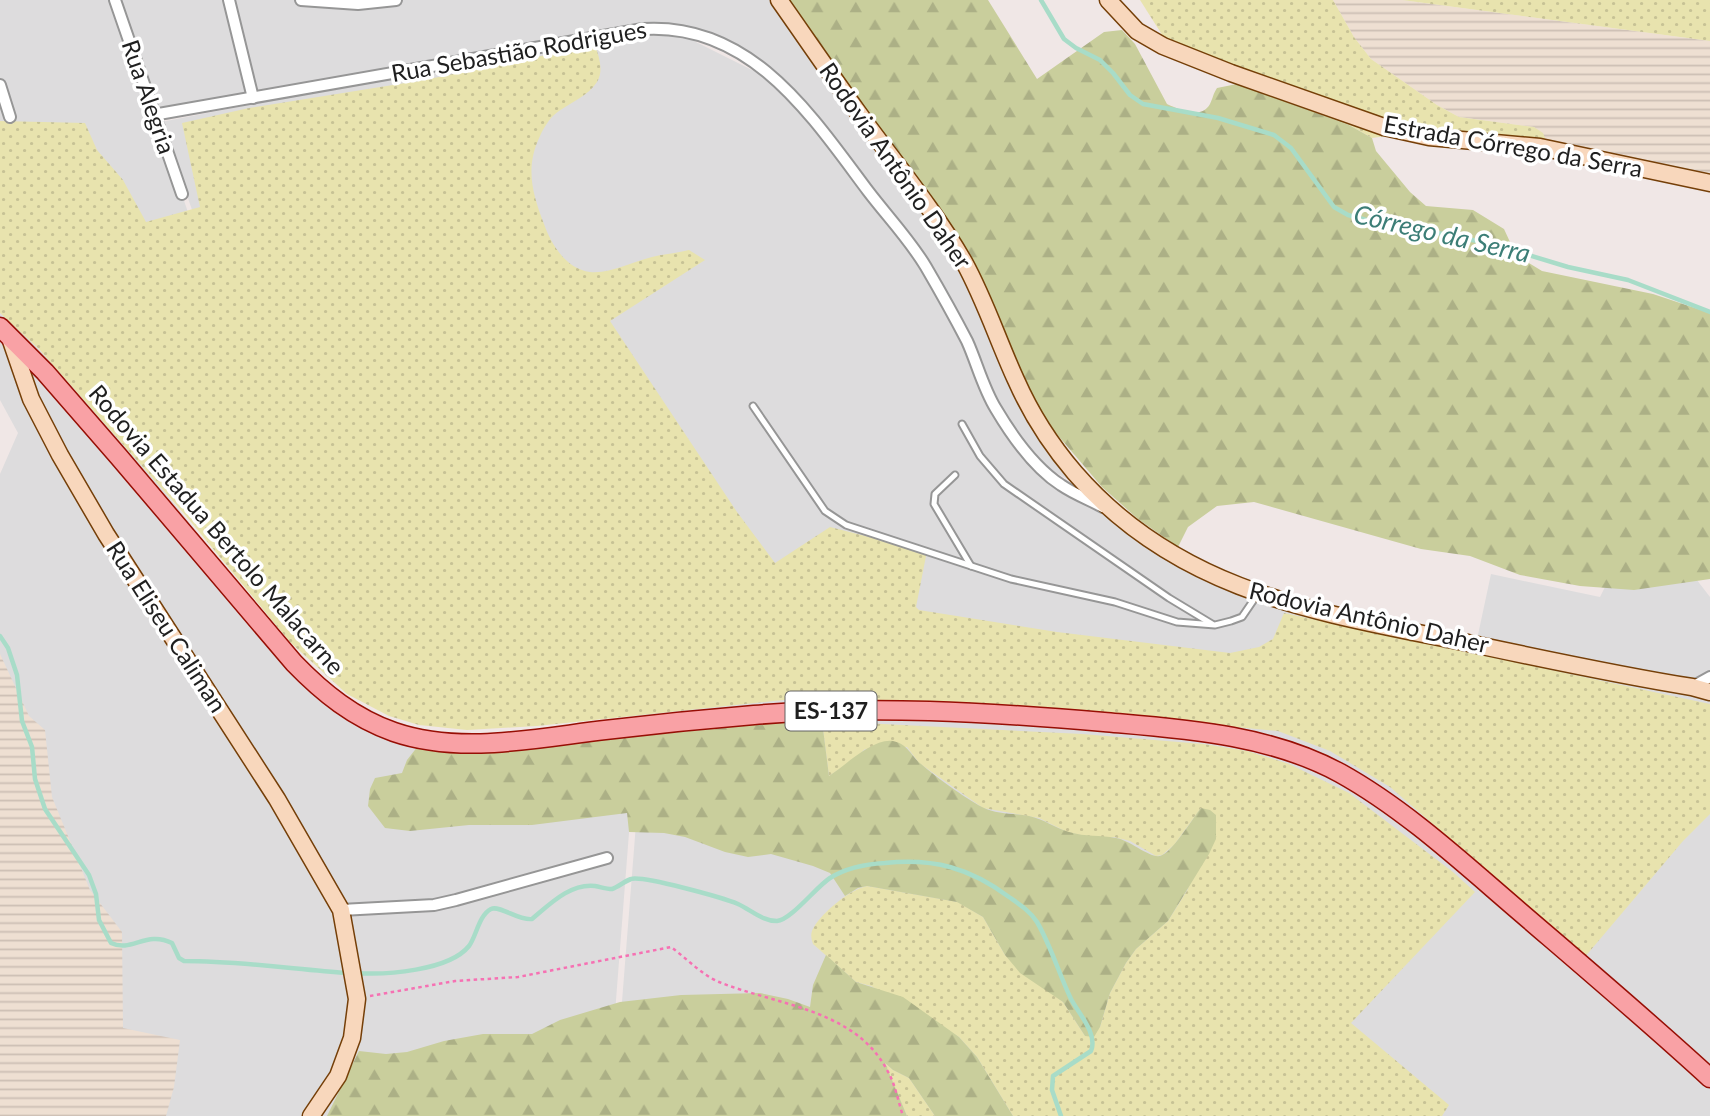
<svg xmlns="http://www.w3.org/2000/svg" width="1710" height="1116" font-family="Lato,sans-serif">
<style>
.residential{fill:#dddcdd}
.farmland{fill:url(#farmland-rules)}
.grass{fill:url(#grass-dots)}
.forest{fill:url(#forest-firs)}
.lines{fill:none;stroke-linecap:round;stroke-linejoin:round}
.stream{stroke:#a8dcc8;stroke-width:4.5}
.lane-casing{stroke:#969696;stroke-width:9}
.street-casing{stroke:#969696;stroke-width:14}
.secondary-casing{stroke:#753f08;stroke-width:19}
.primary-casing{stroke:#970e04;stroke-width:21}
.path{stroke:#f671b3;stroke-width:2.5;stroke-dasharray:3.5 3.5;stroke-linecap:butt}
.lane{stroke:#fff;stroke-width:5}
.street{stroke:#fff;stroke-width:10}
.secondary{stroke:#f8d7bc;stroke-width:16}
.primary{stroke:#f9a1a5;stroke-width:18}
.labels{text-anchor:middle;stroke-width:7;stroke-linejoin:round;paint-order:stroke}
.shield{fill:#fff;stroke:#626262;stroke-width:2}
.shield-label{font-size:23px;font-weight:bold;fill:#1f1f1f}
.street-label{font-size:24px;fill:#1f1f1f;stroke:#fff}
.water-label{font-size:26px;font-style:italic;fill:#3c7e77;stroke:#fff}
</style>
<defs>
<pattern id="farmland-rules" width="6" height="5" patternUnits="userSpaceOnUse" patternTransform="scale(1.75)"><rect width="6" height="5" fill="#eedfd2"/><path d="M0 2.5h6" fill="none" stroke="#ccbfb4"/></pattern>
<pattern id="grass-dots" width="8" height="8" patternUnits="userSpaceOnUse" patternTransform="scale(1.75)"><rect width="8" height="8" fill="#e8e3ae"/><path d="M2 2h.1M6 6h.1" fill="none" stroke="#c7c295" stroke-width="1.8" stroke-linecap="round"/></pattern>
<pattern id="forest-firs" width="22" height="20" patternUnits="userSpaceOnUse" patternTransform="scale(1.75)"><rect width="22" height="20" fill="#c9ce9c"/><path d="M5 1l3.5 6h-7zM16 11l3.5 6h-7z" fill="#acb086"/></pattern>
</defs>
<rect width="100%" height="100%" fill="#f0e7e6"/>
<g class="residential">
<path d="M0,0H791L1002,304L1049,450L1096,495L1024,455L908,230L781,81L673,27L155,115L196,236L140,256L0,150Z"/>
<path d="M672,30L778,83L904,230L1020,456L1096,498L1182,557L1305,608L1476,644L1491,574L1600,597L1611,575H1693L1710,597V1116H613L643,735L635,716L424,725L326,676L141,446L0,154L139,263L202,238L161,122L289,97Z"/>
<path d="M0,313L17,326L114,429L318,683L420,735L637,730L607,1116H0V474L18,433L0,400Z"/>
</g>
<g class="farmland">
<path d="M1333,0H1402L1710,41V172L1708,182L1549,148L1534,127L1459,117L1437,105L1371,59L1354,37Z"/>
<path d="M0,654L29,716L45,730L52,797L90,890L122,932L123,1028L180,1040L174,1087L166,1116H0Z"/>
</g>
<g class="grass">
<path d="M1140,0H1333L1354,37L1371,59L1437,105L1459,117L1534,127L1543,133L1549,148L1394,135L1372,138L1349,125L1237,84L1239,73L1166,41Z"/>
<path d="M1402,0H1710V41Z"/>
<path d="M595,45C599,57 604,70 597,82C589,95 572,102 559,111C551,116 544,127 540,136C525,167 532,193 544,224C551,244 566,269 590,272C610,274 632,262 652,257C664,254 677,253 689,250L705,260L610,321L737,512L775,563L830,527L924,551L926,556L916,607L919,610L1057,632L1230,653L1259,647L1273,639L1284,613L1710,704V814L1683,841L1584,958L1484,868L1390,787L1330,751L1278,731L1029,707L831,700H784L537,726L467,730L419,725L389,716L347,694L290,642L186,516L39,349L0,313V121L85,123L97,150L123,180L146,222L200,207L182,123L249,108L424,80Z"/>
<path d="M822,721L1082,734L1203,744L1247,751L1289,764L1349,793L1453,872L1475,892L1351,1023L1449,1105L1442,1116H1013L977,1057L959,1037L871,986L856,982L813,944C811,938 810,933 814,927C823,912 849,890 867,886L958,902L983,917L1005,955L1063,1002L1085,1036L1100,1027L1110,993L1126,963L1136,949L1168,921L1188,889L1201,808L1174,845L1162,855L1156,856L1130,841L1114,837L1094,838L1067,832L1039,818L983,808L919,763L907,747L865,749L852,761L829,776Z"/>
<path d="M884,1062L893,1070L909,1078L935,1116H907Z"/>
</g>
<g class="forest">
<path d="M785,0H988L1037,79L1104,32L1122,30L1135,44L1167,104C1180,110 1201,120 1210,104C1213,98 1213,94 1217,88L1237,84L1249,88L1349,125L1372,138L1376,151L1410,192L1426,206L1473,210L1504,229L1516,255L1542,271L1653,294L1710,313V579L1634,590L1580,586L1520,575L1470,556L1421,549L1254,502L1217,506L1188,527L1178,547L1138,519L1102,487L1055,432L1029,391L982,280L955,233Z"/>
<path d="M785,721H822L829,776C846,765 873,738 893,741C908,744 911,756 921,764C936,777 965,798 982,807C997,815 1014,813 1029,816C1044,819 1055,828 1069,832C1086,837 1100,835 1116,838C1130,840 1149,858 1160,856C1172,853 1192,819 1201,808L1210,810L1216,815V839L1209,854L1168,921L1136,949L1126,963L1110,993L1100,1027L1094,1037L1085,1036L1063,1002L1020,973L1005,955L983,917L957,902L867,886L858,888L845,896L830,873L813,866L771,854L748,857L725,852L685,837L664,833L629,832L627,813L532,825H469L410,831L385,828L368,806L370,789L375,778L402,773L407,760L418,746L538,747Z"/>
<path d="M826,955L856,982L903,997L959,1037L977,1057L1013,1116H935L909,1078L893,1070L885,1063L907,1116H327L359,1051L386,1054L407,1052L444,1041L483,1034H532L560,1020L620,1002L681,995L760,993L788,999L810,1007L813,985Z"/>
</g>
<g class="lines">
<g class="stream">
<path d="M1041,0L1064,39L1076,48L1100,60L1113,73L1130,95L1143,104L1218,118L1274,135L1291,148L1334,207L1348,215L1396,228L1423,230L1492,244L1568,267L1628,280L1710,312"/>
<path d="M0,636L8,648L17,675L22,721L32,747L35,779L45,809L89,875L96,894L99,920L111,943C132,953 146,930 172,943L179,958L184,961C239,961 293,969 347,973"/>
<path d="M356,973C385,975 449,971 469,946C476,937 479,915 491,909C500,905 519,921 532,919C549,905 570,883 595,886C601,887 606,889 612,889C618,887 625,881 631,879C642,875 724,898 738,904C751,910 762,921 777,921C791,920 816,887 830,878C846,868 866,864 885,863C934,858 970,868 1009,897C1019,904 1030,911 1037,922C1051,946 1059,974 1071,999C1079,1014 1098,1034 1091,1051L1053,1076L1052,1090L1061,1116"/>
</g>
<g class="lane-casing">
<g id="lane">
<path d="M753,406L825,511L846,525L1011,579L1115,602L1177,622L1215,625L1231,621L1242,617L1257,595"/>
<path d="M962,424L980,456L1004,484L1169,598L1212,624"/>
<path d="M955,475L935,494L934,504L971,566"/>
</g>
</g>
<g class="street-casing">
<g id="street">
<path d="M115,0L182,194"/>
<path d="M229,0L253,98"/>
<path d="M301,0L358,4L396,0"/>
<path d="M0,85L10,117"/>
<path d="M153,115L643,29C751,22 811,115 868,191C887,216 910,240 926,267C940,291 954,316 967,341C977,363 983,388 996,409C1012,436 1035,468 1061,485C1074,494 1090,500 1103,507"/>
<path d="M1692,687L1710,677"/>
<path d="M341,910L434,905L456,900L607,858"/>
</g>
</g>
<g class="secondary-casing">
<g id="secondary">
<path d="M779,0C805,37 831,75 857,111C893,161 933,208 964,262C985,300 998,341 1016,380C1031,414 1051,445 1075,473C1180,594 1322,613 1468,643C1543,659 1617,675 1692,687L1710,692"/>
<path d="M1108,0L1137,31L1163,46L1231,73L1384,127L1429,137L1540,147L1710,183"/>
<path d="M10,338L31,399L60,455L106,534L277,799L341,910L357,999L352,1038L338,1076L311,1116"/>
</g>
</g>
<g class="primary-casing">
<path id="primary" d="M0,327L45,372L119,457L294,663C323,693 354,718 394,732C461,755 537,738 605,730C655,724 705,719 754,715C871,705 988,712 1104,722C1184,729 1268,734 1340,773C1405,809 1463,863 1519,911C1583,966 1648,1021 1710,1078"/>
</g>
<path class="path" d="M370,996L455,981L518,977L671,947C686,958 702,975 719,982C776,1005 855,1009 887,1070C895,1083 898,1101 903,1116"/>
<use href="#lane" class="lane"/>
<use href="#street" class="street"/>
<use href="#secondary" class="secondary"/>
<use href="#primary" class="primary"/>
</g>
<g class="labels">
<rect class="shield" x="785.5" y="691.5" width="91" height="39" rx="5"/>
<g class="shield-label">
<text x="831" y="719">ES-137</text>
</g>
<g class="street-label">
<text transform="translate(519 52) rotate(-10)" y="8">Rua Sebastião Rodrigues</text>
<text transform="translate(148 97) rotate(71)" y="8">Rua Alegria</text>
<text transform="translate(1513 147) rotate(10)" y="8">Estrada Córrego da Serra</text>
<text transform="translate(895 166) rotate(55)" y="8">Rodovia Antônio Daher</text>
<text transform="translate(216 530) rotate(49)" y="8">Rodovia Estadua Bertolo Malacarne</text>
<text transform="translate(1369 618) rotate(13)" y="8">Rodovia Antônio Daher</text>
<text transform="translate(166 627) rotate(57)" y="8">Rua Eliseu Caliman</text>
</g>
<g class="water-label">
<text transform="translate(1442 234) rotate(13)" y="9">Córrego da Serra</text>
</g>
</g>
</svg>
